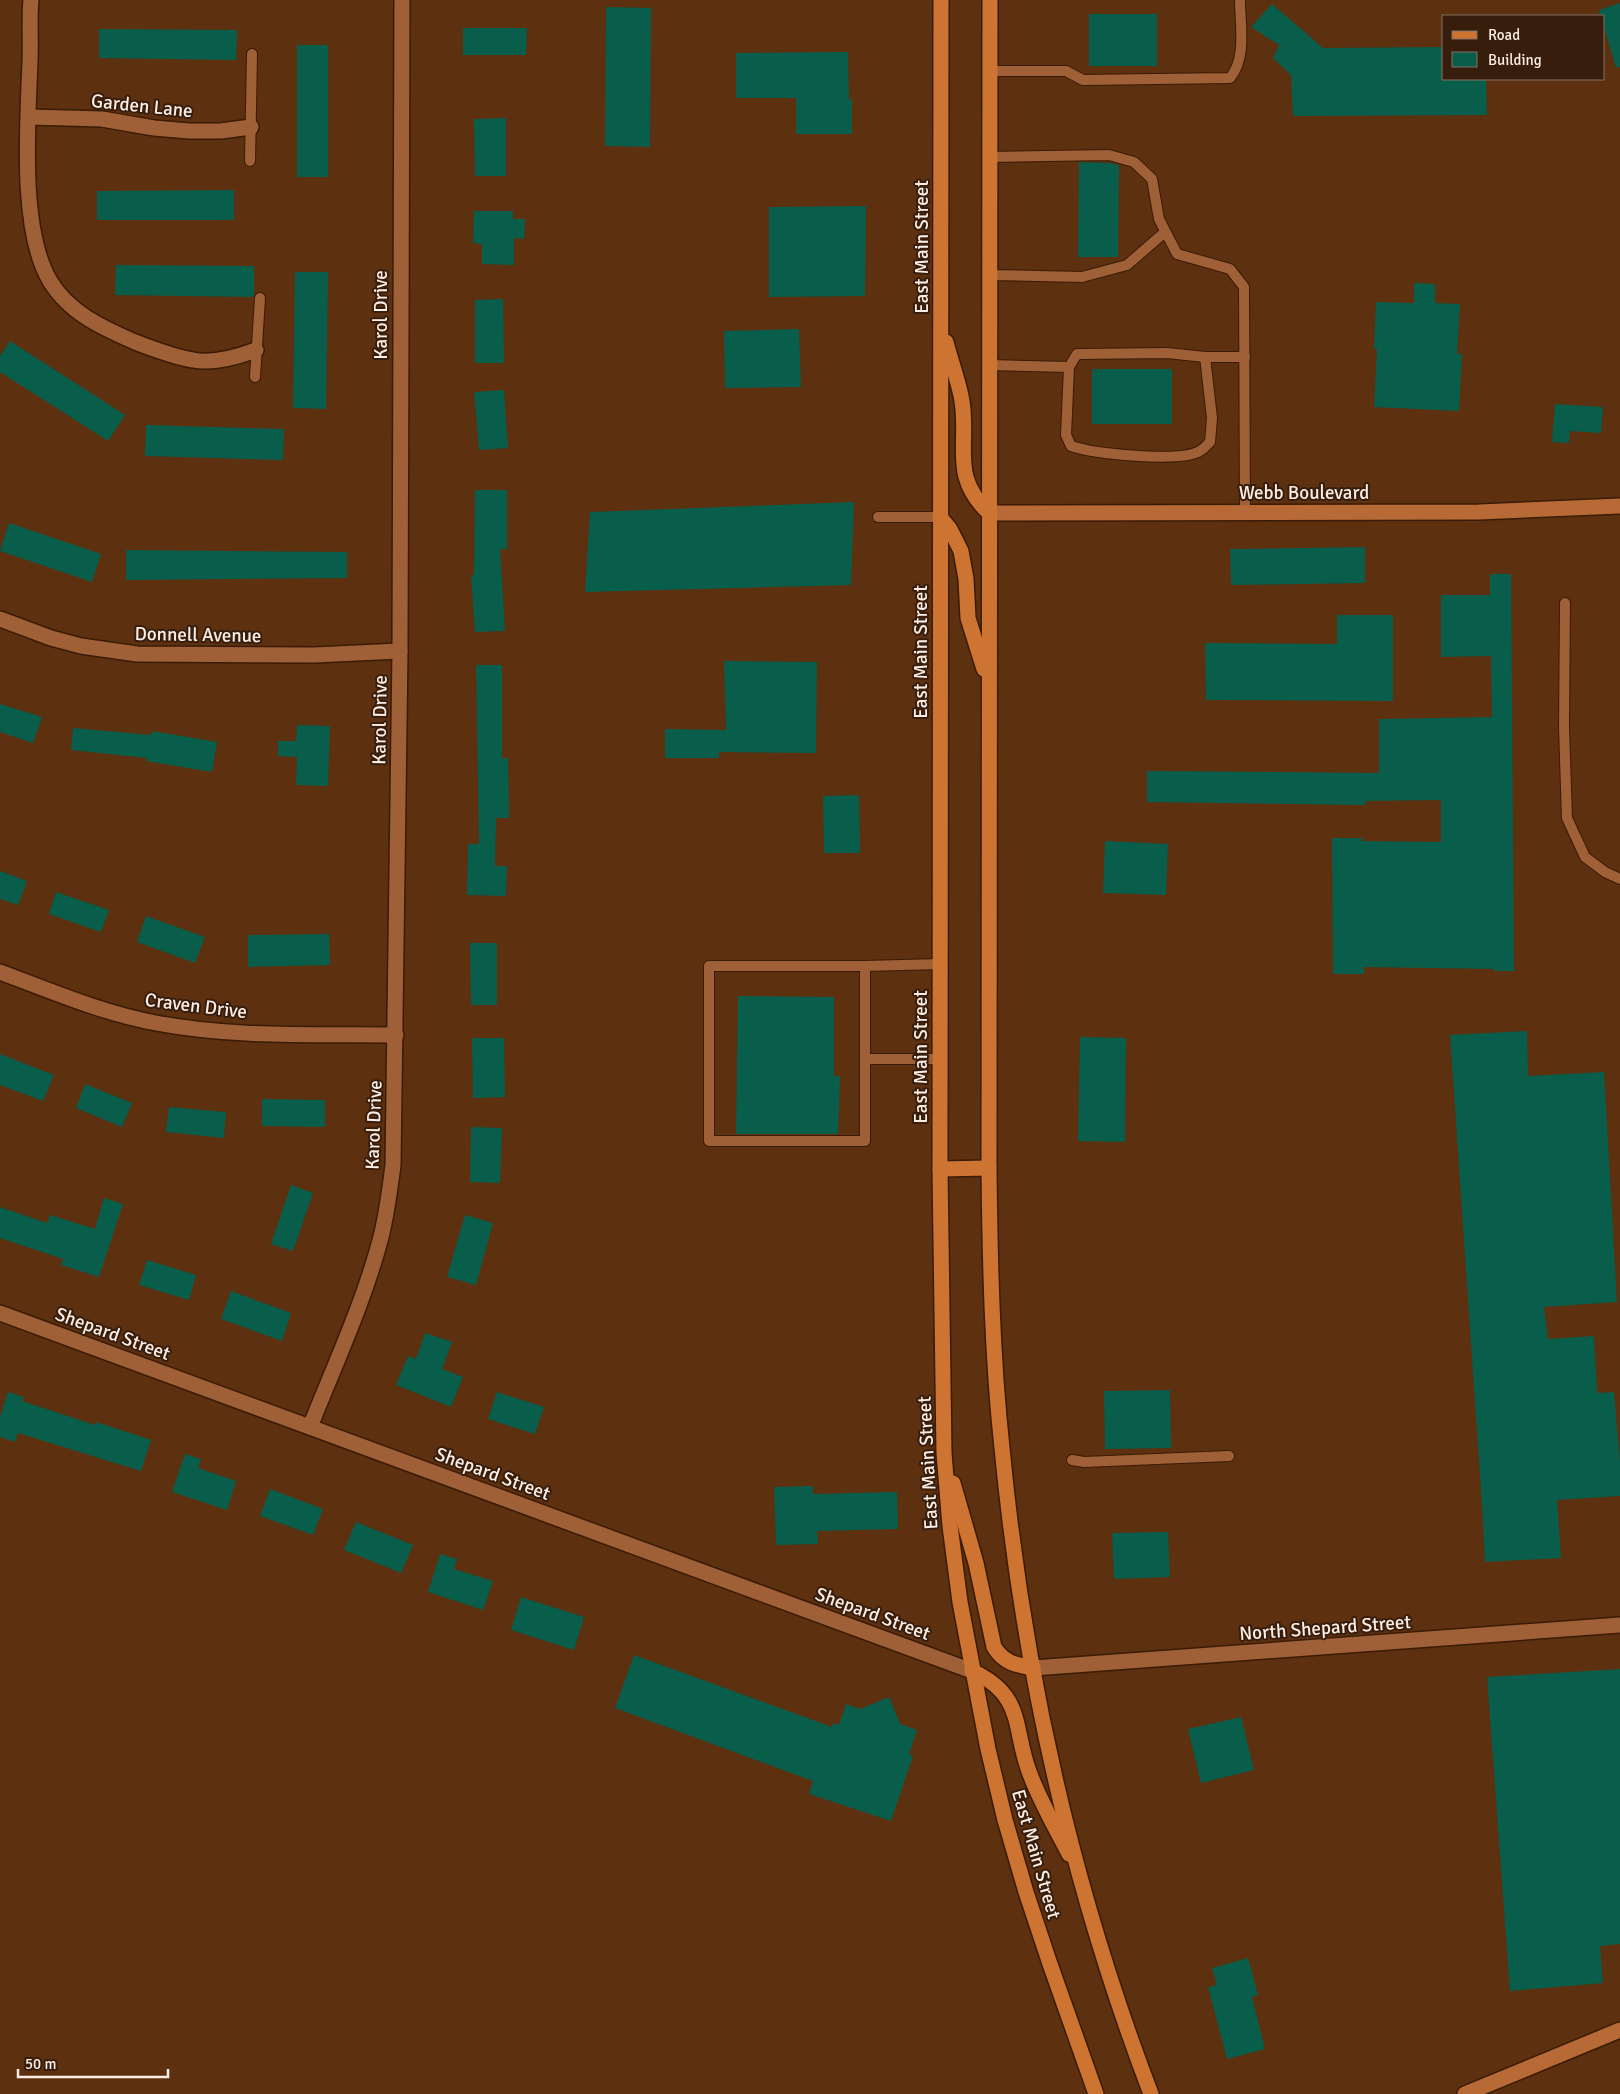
<svg xmlns="http://www.w3.org/2000/svg" width="1620" height="2094" font-family="Signika,sans-serif">
<style>
.building{fill:#095d4b}
.lines{fill:none;stroke-linecap:round;stroke-linejoin:round}
.lane-casing{stroke:#3a1b05;stroke-width:12}
.street-casing{stroke:#3a1b05;stroke-width:18}
.secondary-casing{stroke:#3a1b05;stroke-width:18}
.primary-casing{stroke:#3a1b05;stroke-width:18}
.lane{stroke:#9f6037;stroke-width:10}
.street{stroke:#9f6037;stroke-width:15}
.secondary{stroke:#b76a35;stroke-width:15}
.primary{stroke:#ce7433;stroke-width:15}
.labels{text-anchor:middle;stroke-width:4;stroke-linejoin:round;paint-order:stroke}
.street-label{font-size:19px;fill:#fdeee5;stroke:#371d0c}
</style>
<rect width="100%" height="100%" fill="#5d300f"/>
<g class="building">
<path d="M1620,3V67L1616,68L1604,27V16H1600L1599,10Z"/>
<path d="M1272,4L1323,48L1444,47V79H1486L1487,115L1293,116L1291,75L1273,58L1279,45L1251,27Z"/>
<path d="M606,7L651,8L650,147L605,146Z"/>
<rect x="1089" y="14" width="68" height="52"/>
<path d="M463,28H527L526,55H463Z"/>
<path d="M99,29L237,30L236,60L99,58Z"/>
<rect x="297" y="45" width="31" height="132"/>
<path d="M848,52L849,100L852,99V134H796V98H736V53Z"/>
<path d="M506,118V176H475L474,119Z"/>
<path d="M1079,162L1111,163L1119,165L1118,257H1078Z"/>
<path d="M234,190V220H97V191Z"/>
<path d="M866,206L865,296L769,297V207Z"/>
<path d="M474,211H513V219H525L524,239L514,238V265L482,264V244L473,243Z"/>
<path d="M116,265L254,266V295L253,297L115,295Z"/>
<path d="M295,272H328L326,409L293,408Z"/>
<path d="M1414,283L1435,284V303L1460,304L1457,354H1462L1459,411L1374,407L1377,349H1374L1376,302L1414,303Z"/>
<path d="M503,299L504,363H475V300Z"/>
<path d="M799,329L801,387L725,388L724,331Z"/>
<path d="M10,341L125,415L108,441L0,372V356Z"/>
<rect x="1092" y="369" width="80" height="55"/>
<path d="M504,390L508,448L479,450L474,392Z"/>
<path d="M1555,404L1603,407L1601,433L1570,431L1569,443L1552,442Z"/>
<path d="M146,425L284,429L283,460L145,456Z"/>
<path d="M475,490H507V549H500L505,631L475,632L471,575H474Z"/>
<path d="M854,502L851,585L585,592L590,512Z"/>
<path d="M9,523L101,554L92,582L0,551Z"/>
<path d="M1365,547V583L1231,585L1230,549Z"/>
<path d="M126,550L347,552V578L126,580Z"/>
<path d="M1490,574H1511L1514,971H1494V969L1364,967V974H1333L1332,838H1362V841L1441,842V800L1366,801V805L1147,802V771L1379,773V719L1492,717L1491,656L1441,657V595H1490Z"/>
<path d="M1337,615H1393V701L1206,700L1205,643L1337,644Z"/>
<path d="M724,661L817,662L816,753L719,752V758H665V729L726,730Z"/>
<path d="M476,665H502V758H508L509,818H496L495,866H507L506,896L467,895L468,844H479Z"/>
<path d="M0,704L42,717L33,743L0,732Z"/>
<path d="M297,725L330,726L328,786L296,785L297,757L278,756V741H296Z"/>
<path d="M73,728L151,735L152,731L217,742L212,772L146,761L147,758L71,750Z"/>
<path d="M859,795L860,853H824L823,796Z"/>
<path d="M1105,841L1168,844L1166,895L1103,893Z"/>
<path d="M0,871L27,881L18,905L0,899Z"/>
<path d="M56,892L109,910L101,932L49,914Z"/>
<path d="M146,916L205,937L195,963L137,942Z"/>
<path d="M329,934L330,965L248,967V935Z"/>
<path d="M470,943H497V1005H471Z"/>
<path d="M738,996L834,997V1076H840L838,1134H736Z"/>
<path d="M1527,1031L1528,1076L1604,1072L1617,1302L1544,1307L1548,1339L1594,1336L1597,1393L1614,1392L1620,1461V1496L1557,1500L1561,1558L1485,1562L1482,1505L1450,1035Z"/>
<path d="M1080,1037L1126,1038L1125,1142L1078,1141Z"/>
<path d="M472,1038H504L505,1097L473,1098Z"/>
<path d="M0,1054L54,1075L43,1101L0,1085Z"/>
<path d="M85,1084L132,1103L122,1127L76,1108Z"/>
<path d="M262,1099L325,1100V1127L262,1126Z"/>
<path d="M169,1107L226,1112L224,1138L166,1132Z"/>
<path d="M471,1127L502,1128L500,1183L470,1182Z"/>
<path d="M291,1185L313,1193L293,1251L271,1244Z"/>
<path d="M104,1198L123,1204L99,1277L61,1265L63,1259L0,1238V1207L47,1223L50,1215L95,1229Z"/>
<path d="M465,1215L493,1223L476,1285L447,1277Z"/>
<path d="M147,1260L196,1275L189,1300L139,1285Z"/>
<path d="M231,1291L291,1313L282,1341L221,1319Z"/>
<path d="M425,1333L452,1342L442,1369L463,1377L451,1407L396,1385L408,1356L416,1359Z"/>
<path d="M1170,1390L1171,1448L1105,1449L1104,1391Z"/>
<path d="M8,1392L24,1397L22,1401L95,1425L96,1422L151,1440L141,1471L18,1433L15,1442L0,1437V1417Z"/>
<path d="M497,1392L544,1407L535,1434L488,1419Z"/>
<path d="M185,1454L201,1459L198,1468L236,1481L227,1510L172,1492Z"/>
<path d="M813,1486V1494L897,1492L898,1529L817,1531L818,1544L776,1545L774,1487Z"/>
<path d="M270,1489L323,1509L313,1535L260,1516Z"/>
<path d="M356,1522L413,1545L401,1573L344,1550Z"/>
<path d="M1168,1532L1170,1577L1114,1579L1112,1533Z"/>
<path d="M440,1554L457,1559L454,1569L493,1581L483,1610L428,1592Z"/>
<path d="M521,1597L584,1617L574,1650L511,1630Z"/>
<path d="M634,1655L832,1727L833,1723L839,1725L846,1704L860,1709L889,1697L900,1724L917,1730L909,1754L913,1756L891,1821L809,1794L813,1781L615,1708Z"/>
<path d="M1620,1669V1944L1600,1946L1603,1983L1510,1991L1487,1677Z"/>
<path d="M1241,1717L1254,1770L1201,1783L1188,1729Z"/>
<path d="M1248,1958L1258,1995L1252,1997L1265,2049L1227,2059L1208,1987L1217,1985L1212,1968Z"/>
</g>
<g class="lines">
<g class="lane-casing">
<g id="lane">
<path d="M989,71H1066L1083,80L1230,78C1247,58 1240,24 1240,0"/>
<path d="M989,157L1109,155L1134,162L1152,179L1159,219L1177,254L1230,269L1244,287L1245,512"/>
<path d="M250,161L252,54"/>
<path d="M989,275L1082,277L1127,265L1165,232"/>
<path d="M1167,353L1205,357L1212,418L1210,442C1207,445 1203,450 1198,452C1176,462 1095,454 1071,446L1066,435L1069,367L1077,354Z"/>
<path d="M1205,357H1245"/>
<path d="M989,365L1069,367"/>
<path d="M255,377L260,298"/>
<path d="M878,517H940"/>
<path d="M1565,603L1564,728L1567,818L1585,857L1605,872L1620,879"/>
<rect x="709" y="966" width="156" height="175"/>
<path d="M865,966L940,964"/>
<path d="M865,1059H940"/>
<path d="M1072,1460L1084,1462L1229,1456"/>
</g>
</g>
<g class="street-casing">
<g id="street">
<path d="M31,0C29,20 31,40 30,61C28,121 19,229 50,281C69,313 103,328 135,342C148,347 179,358 193,360C213,364 237,357 256,350"/>
<path d="M29,117L102,119L154,128L189,131H221L251,127"/>
<path d="M0,619L51,638L81,646L137,654L314,655L400,651"/>
<path d="M0,972C51,991 102,1013 156,1023C234,1038 316,1034 396,1035"/>
<path d="M0,1313L972,1671"/>
<path d="M310,1427C335,1364 364,1302 381,1237C387,1213 390,1189 393,1165L400,651L402,0"/>
<path d="M1033,1668L1620,1625"/>
</g>
</g>
<g class="secondary-casing">
<g id="secondary">
<path d="M989,513L1479,512L1620,506"/>
<path d="M1465,2094L1620,2030"/>
</g>
</g>
<g class="primary-casing">
<g id="primary">
<path d="M941,0L940,1169L944,1453L950,1526L960,1602L988,1749L1005,1820L1026,1892L1050,1964L1096,2094"/>
<path d="M990,0L989,1168C990,1262 992,1355 1002,1448C1023,1668 1072,1887 1151,2094"/>
<path d="M946,342C951,362 959,382 962,401C969,447 950,476 989,513"/>
<path d="M940,517L950,529L961,551L966,579L968,618L984,669"/>
<path d="M940,1169L989,1168"/>
<path d="M953,1483L976,1563L994,1647C1004,1663 1016,1665 1033,1668"/>
<path d="M972,1671C1026,1696 1012,1728 1030,1774C1040,1801 1055,1827 1069,1854"/>
</g>
</g>
<use href="#lane" class="lane"/>
<use href="#street" class="street"/>
<use href="#secondary" class="secondary"/>
<use href="#primary" class="primary"/>
</g>
<g class="labels">
<g class="street-label">
<text transform="translate(142 105) rotate(6)" y="7">Garden Lane</text>
<text transform="translate(921 247) rotate(-90)" y="7">East Main Street</text>
<text transform="translate(380 315) rotate(-90)" y="7">Karol Drive</text>
<text x="1304" y="499">Webb Boulevard</text>
<text transform="translate(198 634) rotate(1)" y="7">Donnell Avenue</text>
<text transform="translate(920 652) rotate(-90)" y="7">East Main Street</text>
<text transform="translate(379 720) rotate(-89)" y="7">Karol Drive</text>
<text transform="translate(196 1005) rotate(7)" y="7">Craven Drive</text>
<text transform="translate(920 1057) rotate(-90)" y="7">East Main Street</text>
<text transform="translate(373 1125) rotate(-88)" y="7">Karol Drive</text>
<text transform="translate(113 1333) rotate(20)" y="7">Shepard Street</text>
<text transform="translate(927 1463) rotate(-93)" y="7">East Main Street</text>
<text transform="translate(493 1473) rotate(20)" y="7">Shepard Street</text>
<text transform="translate(873 1613) rotate(20)" y="7">Shepard Street</text>
<text transform="translate(1325 1627) rotate(-4)" y="7">North Shepard Street</text>
<text transform="translate(1037 1854) rotate(74)" y="7">East Main Street</text>
</g>
</g>
<rect x="1442" y="15" width="162" height="65" fill="#371d0c" stroke="#867163"/>
<rect x="1452" y="31" width="25" height="8" fill="#ce7433" stroke="#867163"/>
<text x="1488" y="40" font-size="15" fill="#fdeee5">Road</text>
<rect x="1452" y="52" width="25" height="15" fill="#095d4b" stroke="#867163"/>
<text x="1488" y="65" font-size="15" fill="#fdeee5">Building</text>
<path d="M18 2069v8h150v-8" fill="none" stroke="#fdeee5" stroke-width="2.5"/>
<text x="25" y="2069" font-size="15" fill="#fdeee5" stroke="#371d0c" stroke-width="4" paint-order="stroke">50 m</text>
</svg>
